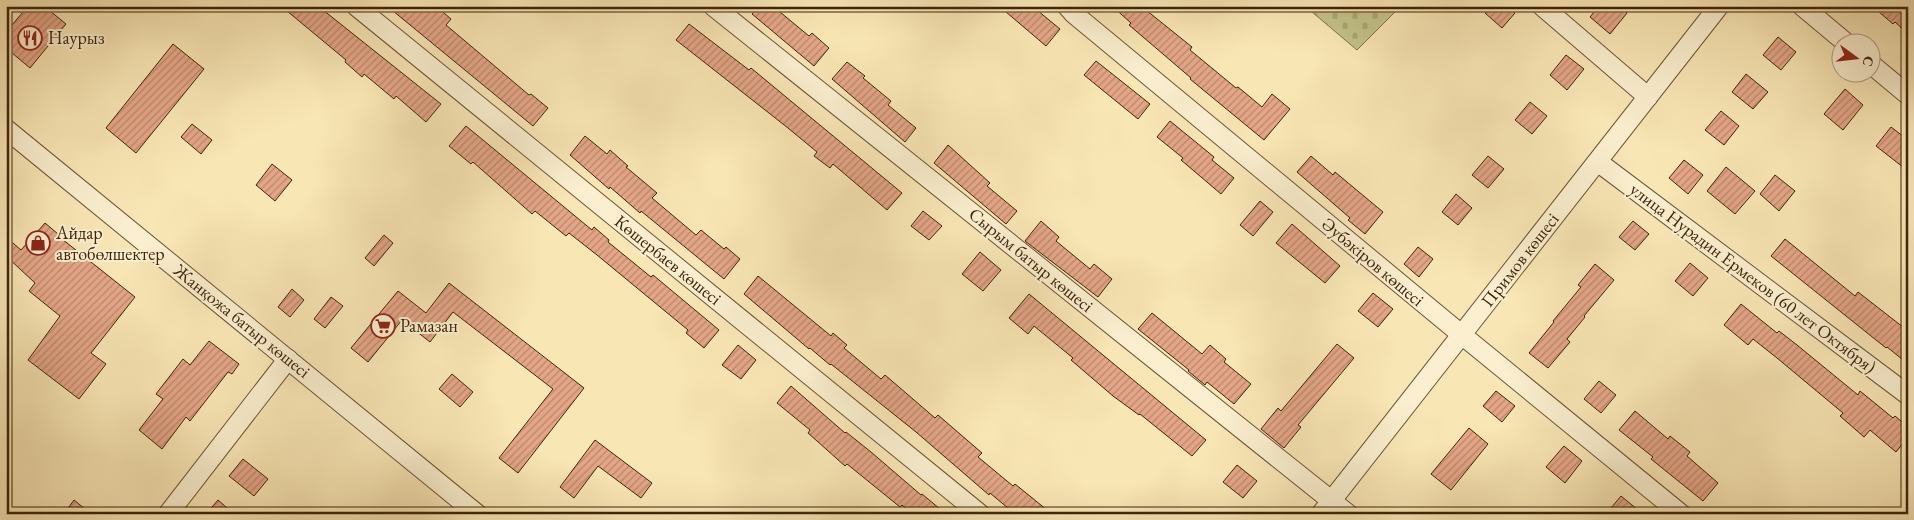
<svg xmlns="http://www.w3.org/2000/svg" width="1914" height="520" font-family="'EB Garamond',serif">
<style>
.cemetery{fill:url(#cemetery-stones);stroke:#80744a}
.building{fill:url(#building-hatch);stroke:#3e2509}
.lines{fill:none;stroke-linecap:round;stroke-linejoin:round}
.minor-casing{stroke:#6d5534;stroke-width:21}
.minor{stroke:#fbefcf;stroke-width:19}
.labels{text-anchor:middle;stroke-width:4;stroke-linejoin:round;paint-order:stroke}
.poi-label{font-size:18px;fill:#3e2509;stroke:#fbefcf;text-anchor:start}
.street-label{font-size:18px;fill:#3e2509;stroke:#fbefcf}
</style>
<defs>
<pattern id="cemetery-stones" width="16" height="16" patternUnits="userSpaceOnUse" patternTransform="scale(1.25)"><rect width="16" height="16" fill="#c3c38a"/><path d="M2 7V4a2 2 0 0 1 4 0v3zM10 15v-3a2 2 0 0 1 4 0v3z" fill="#a9a776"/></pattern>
<pattern id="building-hatch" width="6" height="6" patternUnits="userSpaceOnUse" patternTransform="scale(1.25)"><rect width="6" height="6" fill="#e4a687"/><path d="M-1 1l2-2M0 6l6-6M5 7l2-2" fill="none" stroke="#ba876d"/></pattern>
</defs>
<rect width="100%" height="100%" fill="#f9e6b5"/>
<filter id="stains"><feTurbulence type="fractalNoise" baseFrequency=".004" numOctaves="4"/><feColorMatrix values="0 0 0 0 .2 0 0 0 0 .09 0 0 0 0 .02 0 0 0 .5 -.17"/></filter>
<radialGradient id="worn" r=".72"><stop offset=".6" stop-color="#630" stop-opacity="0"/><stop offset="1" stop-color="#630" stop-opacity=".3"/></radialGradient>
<path class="cemetery" d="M1305,6H1401L1357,50Z"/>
<g class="building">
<path d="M28,6H44L66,24L30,68L6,48V32Z"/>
<path d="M281,6H318L441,104L426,122L396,96L394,99L364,74L362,77L345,62L346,60Z"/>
<path d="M387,6H436L451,19L446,25L529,95L531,94L548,108L533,126Z"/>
<path d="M759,6H785L780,12L809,36L812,33L829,48L814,66L752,14Z"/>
<path d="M999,6H1032L1060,29L1046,46Z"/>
<path d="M1112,6H1141L1192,47L1190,50L1236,88L1238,87L1262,107L1272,94L1290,109L1264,140L1190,79L1191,78L1129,25L1131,23Z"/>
<path d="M1491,6H1507L1515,13L1502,28L1485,13Z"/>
<path d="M1599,6H1619L1627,13L1610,34L1590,17Z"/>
<path d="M1872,6H1908V34L1895,22L1893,24Z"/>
<path d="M689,24L749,70L751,68L902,193L887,210L833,164L830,168L814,156L817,152L788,128L676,40Z"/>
<path d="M1778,37L1796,52L1781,70L1763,55Z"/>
<path d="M173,44L204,69L136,153L106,128Z"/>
<path d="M1566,55L1584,69L1567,90L1550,75Z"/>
<path d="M1096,61L1150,104L1138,119L1084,75Z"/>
<path d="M847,62L865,76L863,78L891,101L888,105L916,128L905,142L832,79Z"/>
<path d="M1746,74L1768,92L1753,109L1732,92Z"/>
<path d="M1845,89L1863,105L1843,130L1824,114Z"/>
<path d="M1530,102L1547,116L1532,134L1515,120Z"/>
<path d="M1721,111L1739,126L1724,145L1705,130Z"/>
<path d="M1170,121L1214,157L1212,160L1234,178L1221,194L1181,160L1183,158L1157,137Z"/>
<path d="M192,124L212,140L201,154L181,137Z"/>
<path d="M466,126L592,230L594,227L609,240L608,242L651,277L653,275L719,330L704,348L686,333L688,330L597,255L569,233L566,236L535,211L532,214L473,162L471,164L449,146Z"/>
<path d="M1891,127L1908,140V171L1876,146Z"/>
<path d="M585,136L607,154L610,150L628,166L626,167L657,193L652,198L696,235L701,230L724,249L726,247L740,259L724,279L641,211L640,213L610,187L609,189L570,155Z"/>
<path d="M948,145L990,183L987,186L1017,211L1006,224L934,163Z"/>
<path d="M1311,156L1333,175L1335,172L1383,212L1365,234L1348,220L1350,218L1297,172Z"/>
<path d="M1488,156L1504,169L1488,188L1472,175Z"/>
<path d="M1684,160L1703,175L1688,194L1669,178Z"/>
<path d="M272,164L292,180L275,201L256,185Z"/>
<path d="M1726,167L1755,191L1735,214L1707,191Z"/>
<path d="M1775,175L1795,191L1779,211L1760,194Z"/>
<path d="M1456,194L1472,208L1458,225L1442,212Z"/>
<path d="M1260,201L1273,212L1253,236L1240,225Z"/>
<path d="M923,211L942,226L929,240L911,226Z"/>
<path d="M1041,221L1059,237L1056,241L1090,269L1094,264L1112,279L1098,297L1025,241Z"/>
<path d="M1633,221L1649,234L1635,250L1619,237Z"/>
<path d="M45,223L58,234L57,235L135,297L91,353L106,364L79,399L28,360L60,316L29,291L35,283L6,256V237L21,250Z"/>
<path d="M1292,224L1340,266L1325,283L1276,243Z"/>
<path d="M384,235L393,243L374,266L365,258Z"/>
<path d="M1785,239L1855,296L1858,292L1908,331V364L1887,347L1886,348L1771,256Z"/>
<path d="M1418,247L1433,259L1419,277L1404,264Z"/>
<path d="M980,252L1001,270L983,291L962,274Z"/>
<path d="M1690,263L1708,278L1693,296L1675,281Z"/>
<path d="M1595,264L1614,280L1584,316L1585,317L1567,339L1570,342L1548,368L1529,353L1554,322L1553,321L1581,287L1578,285Z"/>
<path d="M758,276L831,336L833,333L847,345L844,348L881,379L885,375L935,418L938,415L982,453L978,457L1013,486L1015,484L1052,514H1015L990,493L989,495L916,432L831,364L830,365L810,348L809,349L744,294Z"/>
<path d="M449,283L584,388L518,473L499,458L553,389L453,312L430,342L402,320L368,362L351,348L398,291L426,313Z"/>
<path d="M292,289L304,300L290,317L278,307Z"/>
<path d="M1373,293L1393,309L1378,327L1358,311Z"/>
<path d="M1029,294L1206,440L1192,456L1140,414L1139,415L1113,396L1071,360L1073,358L1034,326L1028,334L1009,318Z"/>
<path d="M331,297L343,306L325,328L314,319Z"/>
<path d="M1741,304L1777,333L1779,331L1797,345L1858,395L1860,391L1893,418L1895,416L1908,427V437L1896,452L1870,430L1864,437L1840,416L1843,413L1777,358L1753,339L1748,345L1724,325Z"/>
<path d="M1152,313L1202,354L1210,345L1226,359L1224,362L1251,384L1234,404L1207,382L1205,385L1188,371L1189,370L1138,329Z"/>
<path d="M209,341L239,364L232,374L228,372L190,421L186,417L162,449L139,430L163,399L156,394L183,359L190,365Z"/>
<path d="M1337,344L1354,358L1298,425L1301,427L1284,448L1261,429L1278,408L1281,411Z"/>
<path d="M738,345L756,360L741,379L722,365Z"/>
<path d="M452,374L473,392L460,407L439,389Z"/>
<path d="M1599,381L1616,395L1601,413L1584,399Z"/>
<path d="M791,386L845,433L846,432L871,452L921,495L922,494L946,514H912L902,505L900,507L847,464L845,466L808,433L810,430L777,403Z"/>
<path d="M1496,391L1515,406L1502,422L1483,406Z"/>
<path d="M1635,411L1668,439L1670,436L1690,452L1687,456L1718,483L1703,501L1651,459L1653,457L1619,430Z"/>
<path d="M1469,428L1488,444L1451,490L1431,474Z"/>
<path d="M595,440L652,483L641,498L598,466L574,498L560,487Z"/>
<path d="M1564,446L1582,461L1565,483L1546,467Z"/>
<path d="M243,459L268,479L254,496L229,476Z"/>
<path d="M1237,465L1257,481L1243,498L1223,482Z"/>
<path d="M1621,496L1643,514H1606Z"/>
<path d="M74,500L91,514H64Z"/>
<path d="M218,500L234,514H206Z"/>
</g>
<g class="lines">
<g class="minor-casing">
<g id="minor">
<path d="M356,6L980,514"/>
<path d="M713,6L1348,514"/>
<path d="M1067,6L1074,14L1462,335L1681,514"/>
<path d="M1542,6L1648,97"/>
<path d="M1802,6L1845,42"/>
<path d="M1872,65L1908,95"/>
<path d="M6,129L477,514"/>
<path d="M1598,162L1908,395"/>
<path d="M168,514L288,359"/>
<path d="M1321,514L1719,6"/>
</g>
</g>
<use href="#minor" class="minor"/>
</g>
<defs>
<g id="restaurant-ring" transform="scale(1.25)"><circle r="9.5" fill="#fbefcf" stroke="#8f2418" stroke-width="1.5"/><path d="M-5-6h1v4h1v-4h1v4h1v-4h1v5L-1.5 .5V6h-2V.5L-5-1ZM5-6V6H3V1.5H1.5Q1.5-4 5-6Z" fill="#8f2418"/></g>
<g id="shop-ring" transform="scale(1.25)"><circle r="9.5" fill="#fbefcf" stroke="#8f2418" stroke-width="1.5"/><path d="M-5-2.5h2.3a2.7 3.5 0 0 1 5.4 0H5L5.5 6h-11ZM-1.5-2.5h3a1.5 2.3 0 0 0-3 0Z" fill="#8f2418"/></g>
<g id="supermarket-ring" transform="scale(1.25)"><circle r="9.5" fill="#fbefcf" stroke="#8f2418" stroke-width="1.5"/><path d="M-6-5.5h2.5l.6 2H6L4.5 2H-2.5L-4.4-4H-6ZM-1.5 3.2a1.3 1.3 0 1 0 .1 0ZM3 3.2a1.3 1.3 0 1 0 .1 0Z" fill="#8f2418"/></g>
</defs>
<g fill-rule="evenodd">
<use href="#restaurant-ring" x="30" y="38"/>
<use href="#shop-ring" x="38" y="243"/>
<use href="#supermarket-ring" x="383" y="326"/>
</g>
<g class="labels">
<g class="poi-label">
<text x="48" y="44">Наурыз</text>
<text x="56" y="239">Айдар<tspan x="56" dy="21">автобөлшектер</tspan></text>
<text x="400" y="332">Рамазан</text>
</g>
<g class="street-label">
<text transform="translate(668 260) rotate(39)" y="6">Көшербаев көшесі</text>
<text transform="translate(1031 260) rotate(39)" y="6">Сырым батыр көшесі</text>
<text transform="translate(1520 260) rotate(-52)" y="6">Примов көшесі</text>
<text transform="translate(1373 262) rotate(40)" y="6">Әубәкіров көшесі</text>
<text transform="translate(1753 278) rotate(37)" y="6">улица Нурадин Ермеков (60 лет Октября)</text>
<text transform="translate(242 321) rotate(39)" y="6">Жанқожа батыр көшесі</text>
</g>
</g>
<rect width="1914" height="520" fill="none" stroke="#f9e6b5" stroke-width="25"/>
<rect x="8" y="8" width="1899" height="505" fill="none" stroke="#3e2509" stroke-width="2.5"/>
<rect x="12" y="12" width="1889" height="495" fill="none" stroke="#3e2509"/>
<g transform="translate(1856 58) rotate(105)"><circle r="24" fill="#fbefcf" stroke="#af9e80"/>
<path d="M0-4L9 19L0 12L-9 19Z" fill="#8f2418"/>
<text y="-8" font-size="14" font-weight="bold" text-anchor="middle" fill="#3e2509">С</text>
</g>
<rect width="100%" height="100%" filter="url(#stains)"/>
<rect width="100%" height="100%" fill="url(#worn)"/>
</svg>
